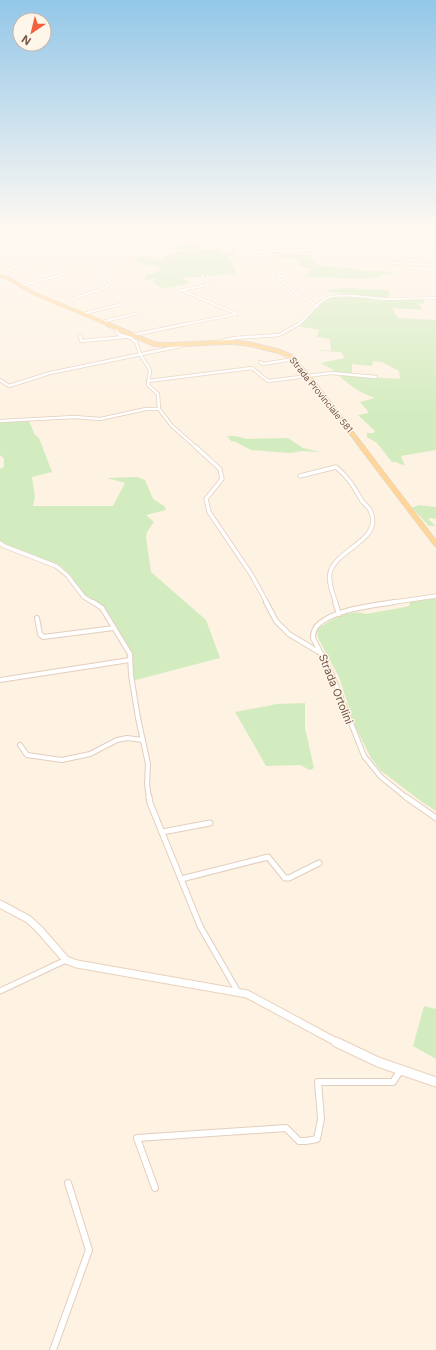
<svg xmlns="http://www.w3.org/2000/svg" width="436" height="1350" font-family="Inter,sans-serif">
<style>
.green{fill:#d3ecbf}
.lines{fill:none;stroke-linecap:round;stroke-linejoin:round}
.street-far5-casing{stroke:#e3cebd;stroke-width:3}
.street-far4-casing{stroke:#e3cebd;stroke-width:4}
.street-far3-casing{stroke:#e3cebd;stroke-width:5}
.street-far2-casing{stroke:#e3cebd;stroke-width:6}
.street-far1-casing{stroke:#e3cebd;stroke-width:7}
.street-casing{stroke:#e3cebd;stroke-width:8}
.secondary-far2-casing{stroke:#ead1bc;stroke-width:4}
.secondary-far1-casing{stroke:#ead1bc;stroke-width:9}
.secondary-casing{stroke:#ead1bc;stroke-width:11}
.primary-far2-casing{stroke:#dcd3cf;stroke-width:4}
.primary-far1-casing{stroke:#dcd3cf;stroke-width:5.5}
.primary-casing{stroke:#dcd3cf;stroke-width:6}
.street-far5{stroke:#fff;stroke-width:2}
.street-far4{stroke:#fff;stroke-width:2.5}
.street-far3{stroke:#fff;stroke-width:3.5}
.street-far2{stroke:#fff;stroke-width:4}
.street-far1{stroke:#fff;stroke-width:5}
.street{stroke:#fff;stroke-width:6}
.secondary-far2{stroke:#fff;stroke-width:3}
.secondary-far1{stroke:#fff;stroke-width:7}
.secondary{stroke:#fff;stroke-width:9}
.primary-far2{stroke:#ffd698;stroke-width:3}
.primary-far1{stroke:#ffd698;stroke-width:4}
.primary{stroke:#ffd698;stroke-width:5}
.labels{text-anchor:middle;stroke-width:3;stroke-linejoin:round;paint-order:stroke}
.far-street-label{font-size:9px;fill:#775746;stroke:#fff6ea}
.street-label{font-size:11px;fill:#775746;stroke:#fff6ea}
</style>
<rect width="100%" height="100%" fill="#fef2e2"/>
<g class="green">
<path d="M129,227H136L137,228L142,227H236L253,235C236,236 220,237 203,236C195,236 189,232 181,234L177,229L138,231L136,229L125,231L122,228Z"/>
<path d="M202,244L197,250H220L221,253H226L227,252H235L234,255L225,258L231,259L236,274L182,278L191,283L160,289L161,288L153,282L156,280L154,279L144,280L146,275L161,270L159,268H161L132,261L143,256L162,260L169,254L191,250L179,249L178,245Z"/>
<path d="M277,253L310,255L315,265L359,269L360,271H379L392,272L391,274L381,275L379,277L365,279L304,277L312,268H307L300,265L298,259L278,258Z"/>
<path d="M346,288L389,290V299L390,300L423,299L425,303L419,304L422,310L392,308L398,318L436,320V450L401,456L405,466L396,462H392L377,443L367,437V433H374L375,431L358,415L368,413L367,410L360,402L375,398C360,393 349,385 338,375L400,379L399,371L382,362L373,361L372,366L352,364V374L334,373L332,369L320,363L345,358L341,352L320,351L319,350L331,351L330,339L317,337L319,330L297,326C307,319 314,309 323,301C330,295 341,298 347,294L326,291L327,290Z"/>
<path d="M29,421L35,435L39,438L52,472L32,477L35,497L33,506H113L125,483L107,478L137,477L145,480L153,499L164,506L166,510L146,515L154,522L147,532L146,537L151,572L206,620L220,658L132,681L131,655L125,640L102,607L81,592L72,577L61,566L0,542V469L4,467V459L0,455V422Z"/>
<path d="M227,436H235L247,439L288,438L303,448L320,452L301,451L291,453L251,450L234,441L232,442Z"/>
<path d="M418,505L436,507V519L429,518V520L436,526H429L413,509H410Z"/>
<path d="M436,598V811L422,802L380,770L371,758L355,726L339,677L318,638L317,630C328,620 352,608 366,614L405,607L409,606L410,602Z"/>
<path d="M305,703V728L314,768L310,770L300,765L266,766L235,712L277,704Z"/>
<path d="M424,1006L436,1009V1059L413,1046Z"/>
</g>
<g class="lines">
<g class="street-far5-casing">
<g id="street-far5">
<path d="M11,227L75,252L91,263L111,283L105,288L72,299L68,308"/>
<path d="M127,227L92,233L90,235L91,237C109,240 128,238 146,242"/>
<path d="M292,227L391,263L436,265"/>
<path d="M0,229L12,228"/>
<path d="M427,237L436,234"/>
<path d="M256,252L349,248"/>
<path d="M8,264L22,269L40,280"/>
<path d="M284,276H277L296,294L318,306"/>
<path d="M20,286L65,274L57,266L15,246L27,243H54L91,237"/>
<path d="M82,314L122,304"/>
<path d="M101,322L135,314"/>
<path d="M181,325L237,314L181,290L208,285L202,275"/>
<path d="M298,325C307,318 317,302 327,298C341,292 373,299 389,299C405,299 420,298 436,298"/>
</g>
</g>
<g class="street-far4-casing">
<g id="street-far4">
<path d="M116,329L118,334L131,338L136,342L140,354L150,370L148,385L158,394L159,409"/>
<path d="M80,335L81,341L125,337"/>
<path d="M133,335L186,324"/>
<path d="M217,342L235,338L279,335L299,324"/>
<path d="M260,362L263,364L294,359"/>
<path d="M307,376L331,373L376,377"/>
<path d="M0,380L9,386L50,373L181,346"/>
<path d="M148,381L252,368L268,381L308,376"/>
<path d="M0,421L74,417L100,419L146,409H159L172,426L197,448"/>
</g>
</g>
<g class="street-far3-casing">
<g id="street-far3">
<path d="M196,447L220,469L222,479L206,499L209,512L251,574L267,603"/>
<path d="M300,476L336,467C350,479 353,486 362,501C365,504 368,507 370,510C385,540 335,549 330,573C328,583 333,594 336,603"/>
<path d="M0,543L4,546L56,566L67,575L84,597L94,603"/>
<path d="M388,603L436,596"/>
</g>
</g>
<g class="street-far2-casing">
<g id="street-far2">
<path d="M93,602L102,608L130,654L131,675L138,718L148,764L147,784L149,798"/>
<path d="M266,602L276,621L289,634L322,654"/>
<path d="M335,602L339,614"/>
<path d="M394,602C372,606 336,609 319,624C315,627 313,633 313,638L332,675L364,756L381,777L407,798"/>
<path d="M37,618L40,634L43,637L114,628"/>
<path d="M0,680L130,660"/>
<path d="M20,745L27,755L62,760L90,754L117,740L127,738L143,740"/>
</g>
</g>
<g class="street-far1-casing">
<g id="street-far1">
<path d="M149,797L150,803L200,926L238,992"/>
<path d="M406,797L436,818"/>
<path d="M162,832L210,823"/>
<path d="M181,879L268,857L285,878H289L319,863"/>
<path d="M0,991L66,960"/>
</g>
</g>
<g class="street-casing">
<g id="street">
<path d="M155,1188L137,1138L286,1128L299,1141H306L317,1139L321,1119L318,1082H393L400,1071"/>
<path d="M53,1350L89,1250L68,1183"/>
</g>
</g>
<g class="secondary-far2-casing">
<path id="secondary-far2" d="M418,227L433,242L436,250"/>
</g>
<g class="secondary-far1-casing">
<path id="secondary-far1" d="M0,904L28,919L39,929L66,960L77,964L247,994L338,1043"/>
</g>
<g class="secondary-casing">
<path id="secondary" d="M336,1042L378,1062L436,1082"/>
</g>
<g class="primary-far2-casing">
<path id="primary-far2" d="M0,276L8,278L33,293L110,325"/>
</g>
<g class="primary-far1-casing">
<path id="primary-far1" d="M107,324L154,344L167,345L231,342L249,344L278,351L290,356L308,376L363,448"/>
</g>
<g class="primary-casing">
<path id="primary" d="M362,447L436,544"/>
</g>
<use href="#street-far5" class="street-far5"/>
<use href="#street-far4" class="street-far4"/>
<use href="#street-far3" class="street-far3"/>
<use href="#street-far2" class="street-far2"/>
<use href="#street-far1" class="street-far1"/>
<use href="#street" class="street"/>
<use href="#secondary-far2" class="secondary-far2"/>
<use href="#secondary-far1" class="secondary-far1"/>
<use href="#secondary" class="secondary"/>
<use href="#primary-far2" class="primary-far2"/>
<use href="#primary-far1" class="primary-far1"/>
<use href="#primary" class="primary"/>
</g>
<linearGradient id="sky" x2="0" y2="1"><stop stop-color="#93c7e8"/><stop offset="0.55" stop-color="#fff9f2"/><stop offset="1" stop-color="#fff9f2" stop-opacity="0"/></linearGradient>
<rect width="436" height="416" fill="url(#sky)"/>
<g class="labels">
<g class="far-street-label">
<text transform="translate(321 395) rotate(51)" y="3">Strada Provinciale 581</text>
</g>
<g class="street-label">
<text transform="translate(336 689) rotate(68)" y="4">Strada Ortolini</text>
</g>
</g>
<g transform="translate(32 32) rotate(215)"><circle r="19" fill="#fff6ea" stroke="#c9b6a8"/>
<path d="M0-3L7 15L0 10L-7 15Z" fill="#f1613e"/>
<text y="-6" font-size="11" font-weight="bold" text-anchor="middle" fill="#775746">N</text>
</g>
</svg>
